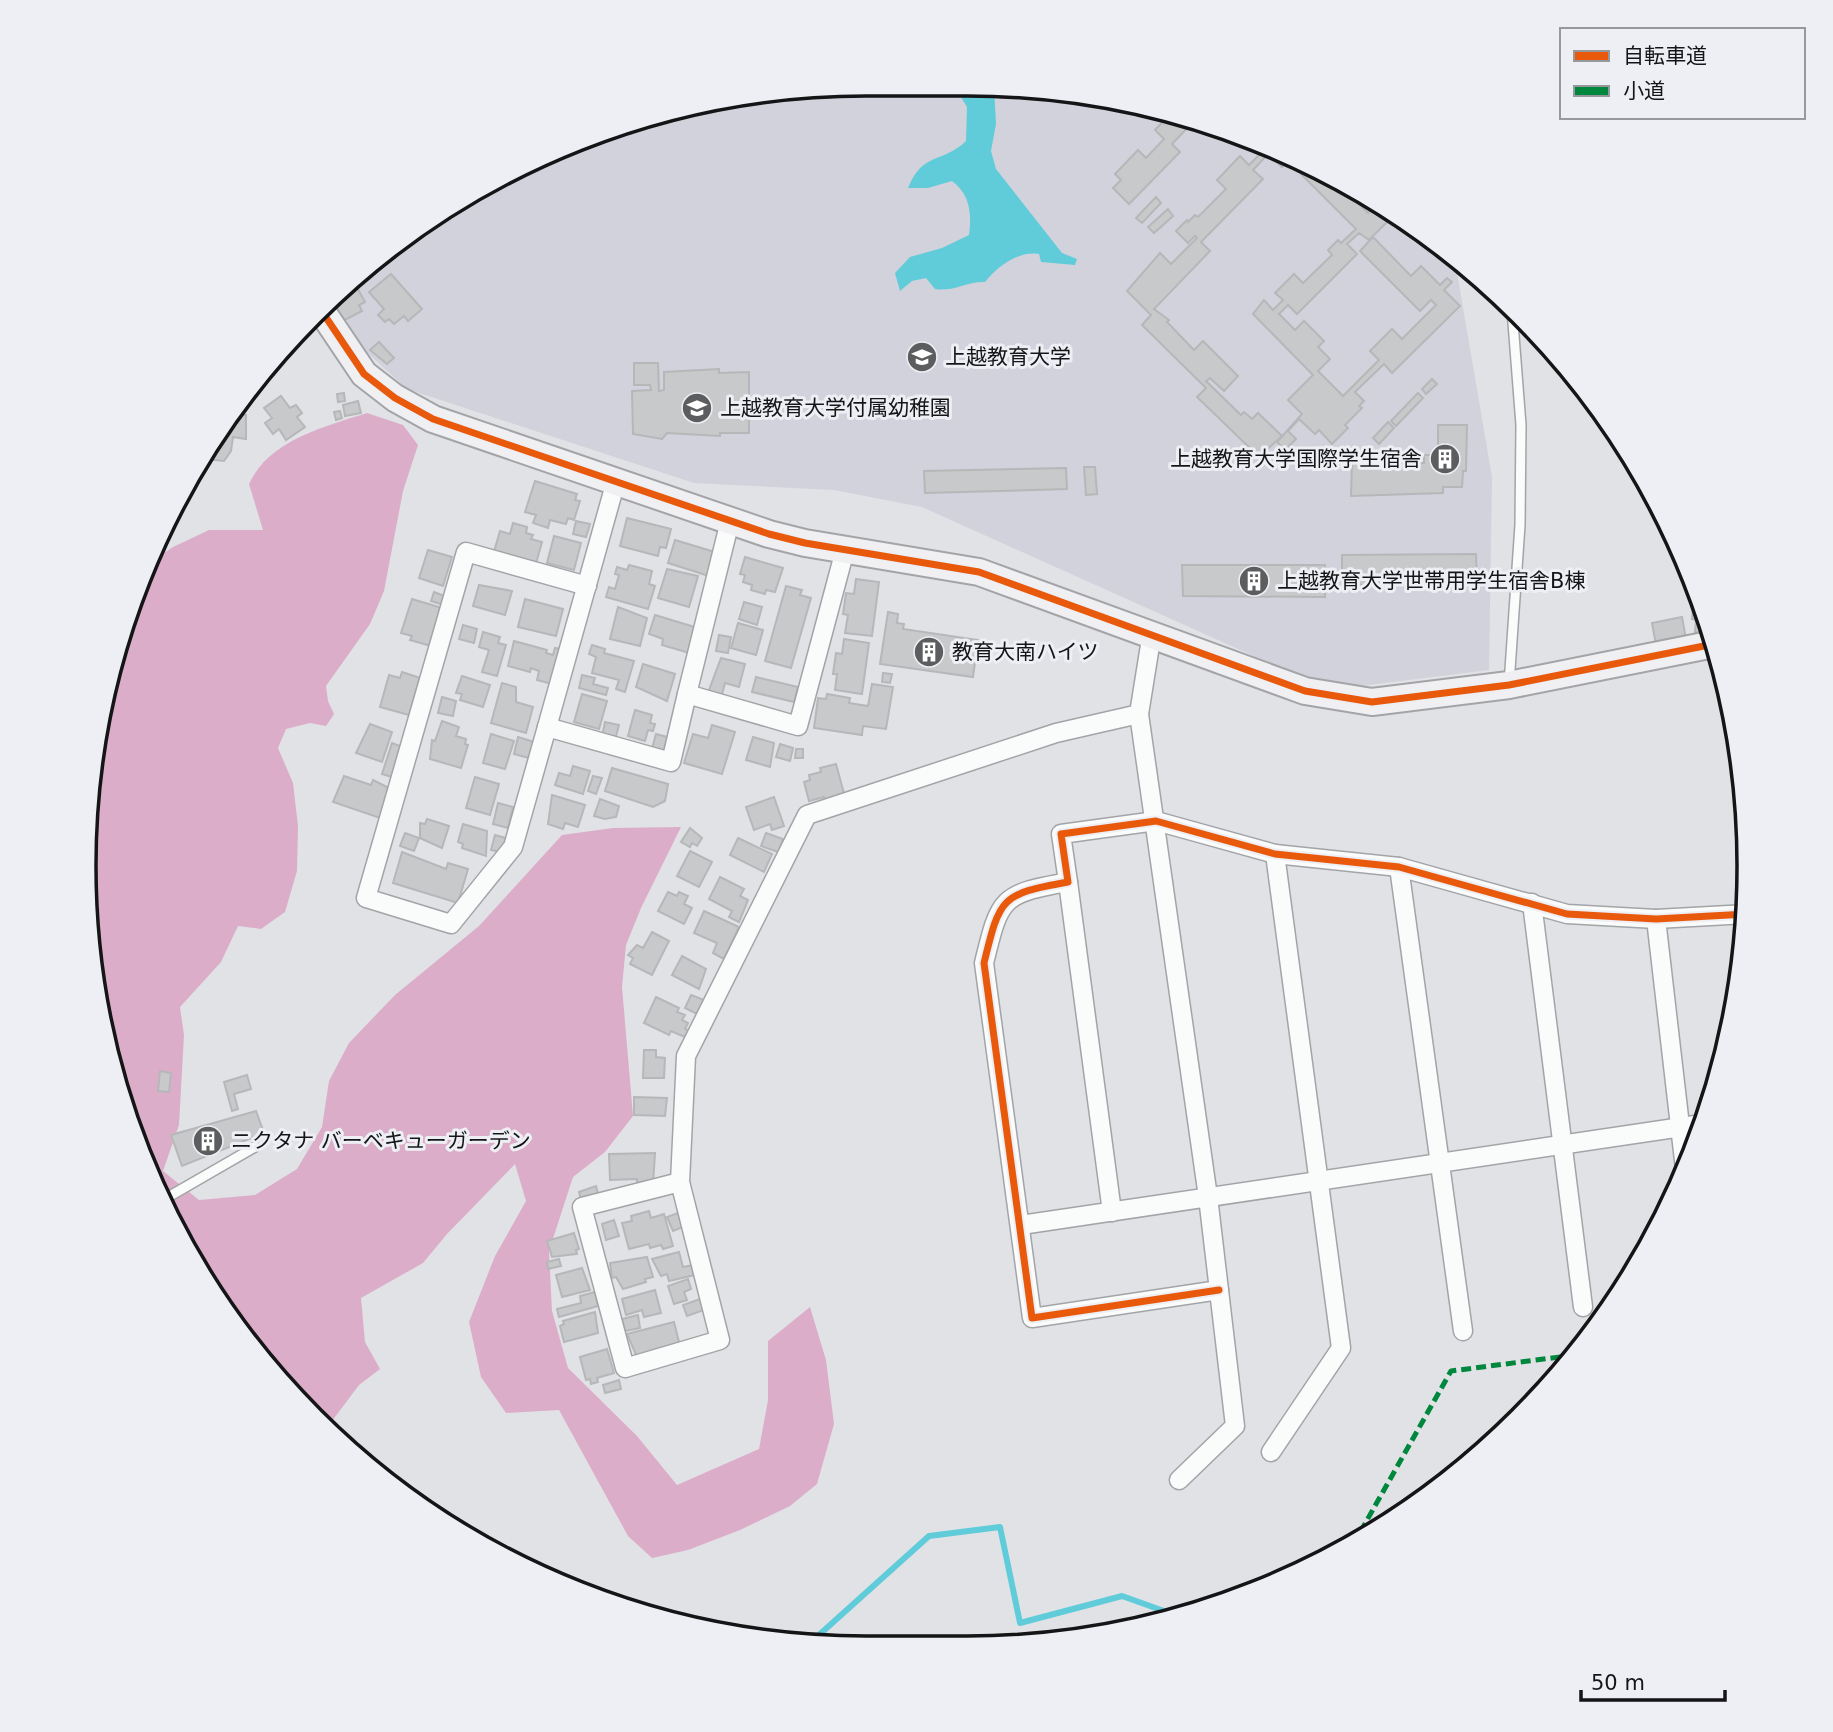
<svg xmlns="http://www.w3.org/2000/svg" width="1833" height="1732" font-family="'DejaVu Sans','Noto Sans JP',sans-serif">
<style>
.built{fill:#d1d2db}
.forest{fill:#dcadc9}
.water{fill:#60ccda}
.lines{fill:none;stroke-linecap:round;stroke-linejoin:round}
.stream{stroke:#60ccda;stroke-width:6}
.building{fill:#c7c9cb;stroke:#b6b7b9;stroke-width:2}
.lane-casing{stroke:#a3a4a7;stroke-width:12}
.street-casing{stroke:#a3a4a7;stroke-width:21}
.secondary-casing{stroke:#a3a4a7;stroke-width:30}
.lane{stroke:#fafbfb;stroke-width:9}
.street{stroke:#fafbfb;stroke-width:18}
.secondary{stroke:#f0f0f2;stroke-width:26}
.quiet{stroke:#00873e;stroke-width:5;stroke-dasharray:10 5;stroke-linecap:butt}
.cycleway-casing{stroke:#edeff4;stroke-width:11}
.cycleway{stroke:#e8590c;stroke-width:7}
.labels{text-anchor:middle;stroke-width:6;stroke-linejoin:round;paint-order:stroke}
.poi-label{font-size:21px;fill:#151517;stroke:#edeff4;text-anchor:start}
.rim{fill:none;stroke:#151517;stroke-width:3.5}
</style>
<rect width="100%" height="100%" fill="#e1e2e6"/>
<path class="built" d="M1019,86L1170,111L1313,165L1443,246L1454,255L1492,477L1489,670L1361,686L1298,676L922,507L834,490L694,483L407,389L337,325L325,306L390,245L566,144L713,99Z"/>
<path class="forest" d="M367,413L403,425L418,445L403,491L384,591L370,624L326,686L328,701L334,714L326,726L310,723L286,729L278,748L293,783L298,826L297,871L285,912L261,929L238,926L221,962L180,1007L184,1035L179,1125L163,1171L199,1200L255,1195L297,1169L322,1127L329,1081L349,1043L395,995L479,926L562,835L613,828L681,827L641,908L626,945L622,987L633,1116L605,1152L573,1177L549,1251L552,1311L568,1368L637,1436L677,1485L759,1449L768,1400V1341L810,1307L826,1360L834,1424L817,1484L790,1506L740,1530L688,1550L652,1558L628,1536L559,1410L506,1413L481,1377L469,1322L495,1256L526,1201L515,1164L447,1234L423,1263L361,1298L365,1342L380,1369L359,1385L326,1429L313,1419L189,1257L126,1118L91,968V764L125,615L149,563L173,547L209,530H263L249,484C269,440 324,427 367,413Z"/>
<path class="water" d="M994,87L996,124L991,151L996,169L1062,253L1077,259L1075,265L1041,262L1039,254C1018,251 998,266 985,282C966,281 955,292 935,289L926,278L912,281L900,291L895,273L910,257L942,248L969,235C972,214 970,194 952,181L928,188H908C923,151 942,164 966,141L967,107L959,94V88Z"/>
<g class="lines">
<path class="stream" d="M810,1643L929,1536L1000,1527L1020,1623L1122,1596L1178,1616"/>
</g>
<g class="building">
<path d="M1172,112L1195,120L1172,144L1180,152L1129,204L1113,188L1121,180L1115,174L1138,150L1146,158L1164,139L1155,130Z"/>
<path d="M1244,139L1292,157L1282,167L1268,154L1253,170L1263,179L1201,242L1210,251L1154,309L1169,320L1167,322L1194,350L1203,341L1238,376L1224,391L1210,378L1206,381L1241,415L1244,412L1252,419L1258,413L1282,436L1259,457L1197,397L1206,388L1142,325L1151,315L1127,291L1160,253L1171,264L1197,238L1195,236L1188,243L1176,231L1187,220L1188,222L1195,215L1198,217L1226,189L1217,180L1240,156L1249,165L1260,154Z"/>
<path d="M1310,164L1348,186L1345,190L1368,213L1371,209L1387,222L1369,240L1359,233L1347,244L1357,254L1297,314L1288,305L1279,314L1295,330L1304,321L1324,341L1318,347L1330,359L1318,371L1343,396L1379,360L1370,351L1392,329L1402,339L1436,305L1431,300L1420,311L1360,251L1373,237L1411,276L1421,266L1440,285L1447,278L1452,282L1444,290L1460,306L1392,373L1384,364L1355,392L1364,401L1359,406L1362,408L1345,425L1348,428L1332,444L1319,430L1315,434L1299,419L1288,431L1296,439L1285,450L1277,442L1302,414L1288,400L1313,375L1253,314L1264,300L1273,310L1283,300L1275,293L1294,274L1303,283L1332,255L1328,250L1338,240L1341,243L1356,229L1301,174Z"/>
<path d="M1156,197L1161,203L1142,223L1136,218Z"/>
<path d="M1168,209L1173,216L1154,233L1148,227Z"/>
<path d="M391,274L422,309L408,321L404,316L394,324L389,319L385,322L378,315L384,309L369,292Z"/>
<path d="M353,280L365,302L359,305L362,311L343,321L332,300Z"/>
<path d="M379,342L394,358L387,364L370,350Z"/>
<path d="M634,363H658L659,391L664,390V372L719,369V373L749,372V433H720V436L667,433L662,439L633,434L632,391L651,390L650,385H634Z"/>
<path d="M1432,379L1437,384L1426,394L1422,389Z"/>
<path d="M344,393L345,401L338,402L337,394Z"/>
<path d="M1418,393L1423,398L1396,426L1391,421Z"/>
<path d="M281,396L290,408L296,405L302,413L297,417L305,427L286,440L279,429L273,434L265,423L272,418L264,408Z"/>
<path d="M358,401L361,413L345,416L343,405Z"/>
<path d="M340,411L342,418L336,420L334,412Z"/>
<path d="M233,414L246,415V439L233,437L231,451L224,461L206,459L205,452L223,428H229Z"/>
<path d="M1388,422L1394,428L1379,444L1373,438Z"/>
<path d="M1438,425H1467L1466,471H1463L1462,487H1443V493L1351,496L1352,463H1424V455H1438Z"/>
<path d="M1084,467H1095L1097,494L1086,495Z"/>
<path d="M1066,468L1067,489L925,493L924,471Z"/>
<path d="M535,481L577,494L575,500L580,501L574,520L568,518L566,524L550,520L548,528L533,523L536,515L525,512Z"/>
<path d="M627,518L671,529L666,548L660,547L658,556L620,546Z"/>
<path d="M576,521L590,524L586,537L573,534Z"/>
<path d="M513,523L527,527L526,533L533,535L531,539L542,542L535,567L493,555L500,531L510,534Z"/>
<path d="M554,536L581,543L574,570L547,563Z"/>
<path d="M675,540L718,553L712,577L668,563Z"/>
<path d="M428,550L452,557L443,586L419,578Z"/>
<path d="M1476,554L1477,584L1342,585V555Z"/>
<path d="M745,557L783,568L775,592L766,590L765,594L751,590L752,585L743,582L745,575L740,574Z"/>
<path d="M1683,560L1692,581L1681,579Z"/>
<path d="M629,565L652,571L649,584L655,586L648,609L606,597L609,587L615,589L619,575L615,574L617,567L627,570Z"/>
<path d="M1182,565H1325V597L1183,596Z"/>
<path d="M667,569L698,576L689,607L658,598Z"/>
<path d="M856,579L879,582L872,636L845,633L848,615L843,614L846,593L854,594Z"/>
<path d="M479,585L512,591L505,615L473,606Z"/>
<path d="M786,586L802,590L800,595L811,598L791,668L765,661Z"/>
<path d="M434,592L447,597L444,605L431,601Z"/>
<path d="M1694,598H1700L1711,633L1695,632L1696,620L1692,619Z"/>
<path d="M412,599L442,608L431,646L410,640L412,636L401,633Z"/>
<path d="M525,599L563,609L556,636L518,627Z"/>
<path d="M744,602L762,607L757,625L739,619Z"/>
<path d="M618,607L647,618L640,646L610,639Z"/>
<path d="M888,612L898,614L897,623L904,624L903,629L978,640L973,677L880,664Z"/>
<path d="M655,615L701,629L693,654L662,645L663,639L649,634Z"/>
<path d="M1682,617L1686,639L1656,645L1652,623Z"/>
<path d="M738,623L763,630L756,655L731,648Z"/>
<path d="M463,625L477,629L474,643L459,639Z"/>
<path d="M483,632L500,637L498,643L506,645L497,676L482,672L489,650L479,647Z"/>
<path d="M719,635L731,637L728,653L716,651Z"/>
<path d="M844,639L869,643L862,694L835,690L837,674H833L836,653L842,654Z"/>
<path d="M514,641L547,650L546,653L553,655L555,648L561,649L552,684L537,680L539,671L531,668L530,672L508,666Z"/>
<path d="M592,645L605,649L604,653L634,661L625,692L616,689L619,680L592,673L596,657L589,654Z"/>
<path d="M721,658L745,664L739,687L725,683L720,702L706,698Z"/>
<path d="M643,664L675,674L667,701L636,687Z"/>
<path d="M402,672L420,678L409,715L380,707L389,675L400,678Z"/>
<path d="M883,673L892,674L890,683L882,682Z"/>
<path d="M582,675L595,678L593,684L608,688L606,695L579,688Z"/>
<path d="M462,676L490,685L483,707L460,700L462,694L456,693Z"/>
<path d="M756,677L798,687L794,702L752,692Z"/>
<path d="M502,683L516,687V702L533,707L526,733L491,723Z"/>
<path d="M872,684L893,687L886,729L863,726L862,735L814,728L818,698L826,699L827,694L850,698L849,703L868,706Z"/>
<path d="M582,694L607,701L599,729L574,722Z"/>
<path d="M442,697L456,701L453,716L438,713Z"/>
<path d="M635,710L652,715L650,723L655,724L653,731L648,730L645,741L628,736Z"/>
<path d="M442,721L459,727L456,736L466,739L465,744L468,745L461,768L430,759L432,740L435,741Z"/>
<path d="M605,722L619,725L615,740L602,737Z"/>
<path d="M370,724L392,732L382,762L356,753Z"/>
<path d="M712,725L735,732L722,774L684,763L693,734L708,738Z"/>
<path d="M491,734L514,741L505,769L483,763Z"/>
<path d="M656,734L671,738L665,756L651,752Z"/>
<path d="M518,737L534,742L529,758L514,754Z"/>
<path d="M753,737L774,743L770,767L746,760Z"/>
<path d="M392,743L405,748L395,778L382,774Z"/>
<path d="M780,744L793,748L790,761L776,757Z"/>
<path d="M796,749H803V758H795Z"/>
<path d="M836,764L845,797L826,803L824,797L809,801L804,782L810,780L809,775L821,772L820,768Z"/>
<path d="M573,766L590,771L583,794L555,785L559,773L570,776Z"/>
<path d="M612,768L668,784L665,801L653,807L605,791Z"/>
<path d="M344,776L371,785L373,780L393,790L383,819L333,802Z"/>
<path d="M593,776L602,778L596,794L588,791Z"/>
<path d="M475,777L499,784L490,815L466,808Z"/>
<path d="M552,795L585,805L578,827L565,823L563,829L548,824Z"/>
<path d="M774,797L784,826L772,830L770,824L754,830L746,807Z"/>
<path d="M600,799L619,806L616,817L605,819L594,816Z"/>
<path d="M498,803L513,807L508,828L493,824Z"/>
<path d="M427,819L449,826L442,848L420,838V823L425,824Z"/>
<path d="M463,824L487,831L486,856L462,848L463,844L458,842Z"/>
<path d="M690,828L702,838L697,846L692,843L690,847L681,842Z"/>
<path d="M405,833L419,838L414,851L400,846Z"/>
<path d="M766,833L783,839L778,852L761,846Z"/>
<path d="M495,835L509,839L505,853L491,850Z"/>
<path d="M738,838L772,854L764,872L730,855Z"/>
<path d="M690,851L712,862L699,887L677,876Z"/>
<path d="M402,852L446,869L448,863L468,869L458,903L393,883Z"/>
<path d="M720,877L744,889L740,896L748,900L739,922L729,917L732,911L709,899Z"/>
<path d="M668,892L677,896L679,892L688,896L684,904L692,908L684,924L658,911Z"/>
<path d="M704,911L739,927L724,959L713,953L717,943L694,933Z"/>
<path d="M652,932L669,941L652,975L630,964L633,958L628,955L637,945L643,948Z"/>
<path d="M682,956L706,969L699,989L672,975Z"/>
<path d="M691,995L704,1000L697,1014L685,1008Z"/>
<path d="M656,997L679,1008L677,1012L685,1015L682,1020L688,1023L685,1029L690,1031L687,1038L671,1031L669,1035L644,1023Z"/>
<path d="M644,1050H656V1057L665,1058L664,1078H643Z"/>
<path d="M160,1071L171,1073L169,1092L158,1091Z"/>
<path d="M247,1075L251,1089L234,1094L238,1109L232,1111L224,1082Z"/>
<path d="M634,1097L667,1098L665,1116L634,1115Z"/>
<path d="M256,1111L264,1133L182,1166L171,1135Z"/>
<path d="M655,1153L653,1184L637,1190V1179L610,1180L609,1154Z"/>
<path d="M596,1186L600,1201L583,1206L579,1192Z"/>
<path d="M649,1211L651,1218L664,1214L673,1246L663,1249L661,1245L650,1248L649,1244L629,1249L622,1223L632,1221L631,1216Z"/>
<path d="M678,1213L683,1227L673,1231L667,1217Z"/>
<path d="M614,1220L619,1236L606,1240L602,1224Z"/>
<path d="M574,1233L579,1249L576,1250L577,1254L552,1257L547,1241Z"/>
<path d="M679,1252L683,1267L693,1265L695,1275L669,1281L667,1274L661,1276L652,1259Z"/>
<path d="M647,1257L653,1277L645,1279L646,1282L623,1289L616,1277L612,1278L610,1263Z"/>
<path d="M559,1259L561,1266L548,1269L547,1262Z"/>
<path d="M582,1268L590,1290L562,1297L556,1275Z"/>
<path d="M688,1279L691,1289L684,1292L687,1300L674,1304L668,1286Z"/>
<path d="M655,1290L661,1313L644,1317L642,1310L626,1315L622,1299Z"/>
<path d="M595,1292L598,1306L559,1317L557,1309L581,1303L580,1296Z"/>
<path d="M700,1299L704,1310L687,1316L683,1305Z"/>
<path d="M595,1312L598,1333L564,1342L560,1326L564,1324L563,1321Z"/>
<path d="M638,1315L640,1328L625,1331L622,1319Z"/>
<path d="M674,1322L680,1346L637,1357L627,1334Z"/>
<path d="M607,1349L614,1373L597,1378L598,1382L591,1384L590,1379L586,1380L580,1357Z"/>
<path d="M619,1380L621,1389L605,1393L603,1385Z"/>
</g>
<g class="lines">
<g class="lane-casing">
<g id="lane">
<path d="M1509,684L1520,525L1521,425L1512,310"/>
<path d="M163,1200L255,1147"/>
</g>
</g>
<g class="street-casing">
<g id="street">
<path d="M587,586L466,552L366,898L451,924L513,847L547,727L671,762L687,694L798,726L845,550"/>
<path d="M1152,633L1139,714L1208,1197L1235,1426L1179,1480"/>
<path d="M687,694L730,521"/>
<path d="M547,727L616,481"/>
<path d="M1399,867L1463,1331"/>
<path d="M1068,882L1112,1212"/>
<path d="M1532,903L1583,1307"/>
<path d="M1656,919L1685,1169"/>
<path d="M680,1182L582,1207L625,1368L720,1340L680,1182L686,1056L807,815L1056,733L1139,714"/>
<path d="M1021,1225L1702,1124"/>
<path d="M1219,1290L1032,1318L984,963C1000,897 1001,894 1068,882L1061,834L1156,821L1275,854L1399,867L1567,914L1656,919L1747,914"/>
<path d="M1271,1452L1341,1348L1275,854"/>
</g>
</g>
<g class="secondary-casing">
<path id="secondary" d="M321,310L364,374L395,398L433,419L769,534L805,543L979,572L1305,691L1372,702L1509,685L1714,644"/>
</g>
<use href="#lane" class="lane"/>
<use href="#street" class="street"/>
<use href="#secondary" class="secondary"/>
<path class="quiet" d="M1353,1545L1451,1371L1575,1355"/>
<g class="cycleway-casing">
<g id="cycleway">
<path d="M321,310L364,374L395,398L433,419L769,534L805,543L979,572L1305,691L1372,702L1509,685L1714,644"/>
<path d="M1219,1290L1032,1318L984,963C1000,897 1001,894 1068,882L1061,834L1156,821L1275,854L1399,867L1567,914L1656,919L1747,914"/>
</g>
</g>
<use href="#cycleway" class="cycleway"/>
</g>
<defs>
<g id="university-disc" transform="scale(1.575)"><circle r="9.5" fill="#5c5d5f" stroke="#edeff4"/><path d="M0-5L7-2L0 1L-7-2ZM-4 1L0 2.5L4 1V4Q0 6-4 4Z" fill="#fff"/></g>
<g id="school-disc" transform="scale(1.575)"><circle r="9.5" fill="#5c5d5f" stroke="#edeff4"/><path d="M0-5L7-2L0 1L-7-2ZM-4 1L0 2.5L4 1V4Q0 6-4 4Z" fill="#fff"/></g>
<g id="building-disc" transform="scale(1.575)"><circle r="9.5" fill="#5c5d5f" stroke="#edeff4"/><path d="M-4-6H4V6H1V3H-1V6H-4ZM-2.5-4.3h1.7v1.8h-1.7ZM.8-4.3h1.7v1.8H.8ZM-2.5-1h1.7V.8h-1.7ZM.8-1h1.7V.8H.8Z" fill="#fff"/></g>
</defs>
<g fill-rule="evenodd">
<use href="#university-disc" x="922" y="357"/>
<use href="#school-disc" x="697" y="408"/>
<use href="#building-disc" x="1445" y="459"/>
<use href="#building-disc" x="1254" y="581"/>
<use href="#building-disc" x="929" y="652"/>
<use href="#building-disc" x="208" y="1141"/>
</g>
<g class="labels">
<g class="poi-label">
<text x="945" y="364">上越教育大学</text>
<text x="720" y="415">上越教育大学付属幼稚園</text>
<text x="1422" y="466" text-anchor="end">上越教育大学国際学生宿舎</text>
<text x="1277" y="588">上越教育大学世帯用学生宿舎B棟</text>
<text x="952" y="659">教育大南ハイツ</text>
<text x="231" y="1148">ニクタナ バーベキューガーデン</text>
</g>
</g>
<path d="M0 0H1833V1732H0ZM866 96H967A770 770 0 0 1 1737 866V866A770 770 0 0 1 967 1636H866A770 770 0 0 1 96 866V866A770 770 0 0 1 866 96Z" fill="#edeff4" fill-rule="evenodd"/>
<path class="rim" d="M866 96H967A770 770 0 0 1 1737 866V866A770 770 0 0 1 967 1636H866A770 770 0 0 1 96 866V866A770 770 0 0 1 866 96Z"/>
<rect x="1560" y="28" width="245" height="91" fill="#edeff4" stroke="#97989c" stroke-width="2"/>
<rect x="1574" y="51" width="35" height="10" fill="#e8590c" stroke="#97989c" stroke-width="2"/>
<text x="1623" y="63" font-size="21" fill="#151517">自転車道</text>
<rect x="1574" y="86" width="35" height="10" fill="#00873e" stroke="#97989c" stroke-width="2"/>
<text x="1623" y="98" font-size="21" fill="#151517">小道</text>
<path d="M1581 1690v10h144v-10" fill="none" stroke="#151517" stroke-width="3.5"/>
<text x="1591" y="1690" font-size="21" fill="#151517" stroke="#edeff4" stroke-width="5" paint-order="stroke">50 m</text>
</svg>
